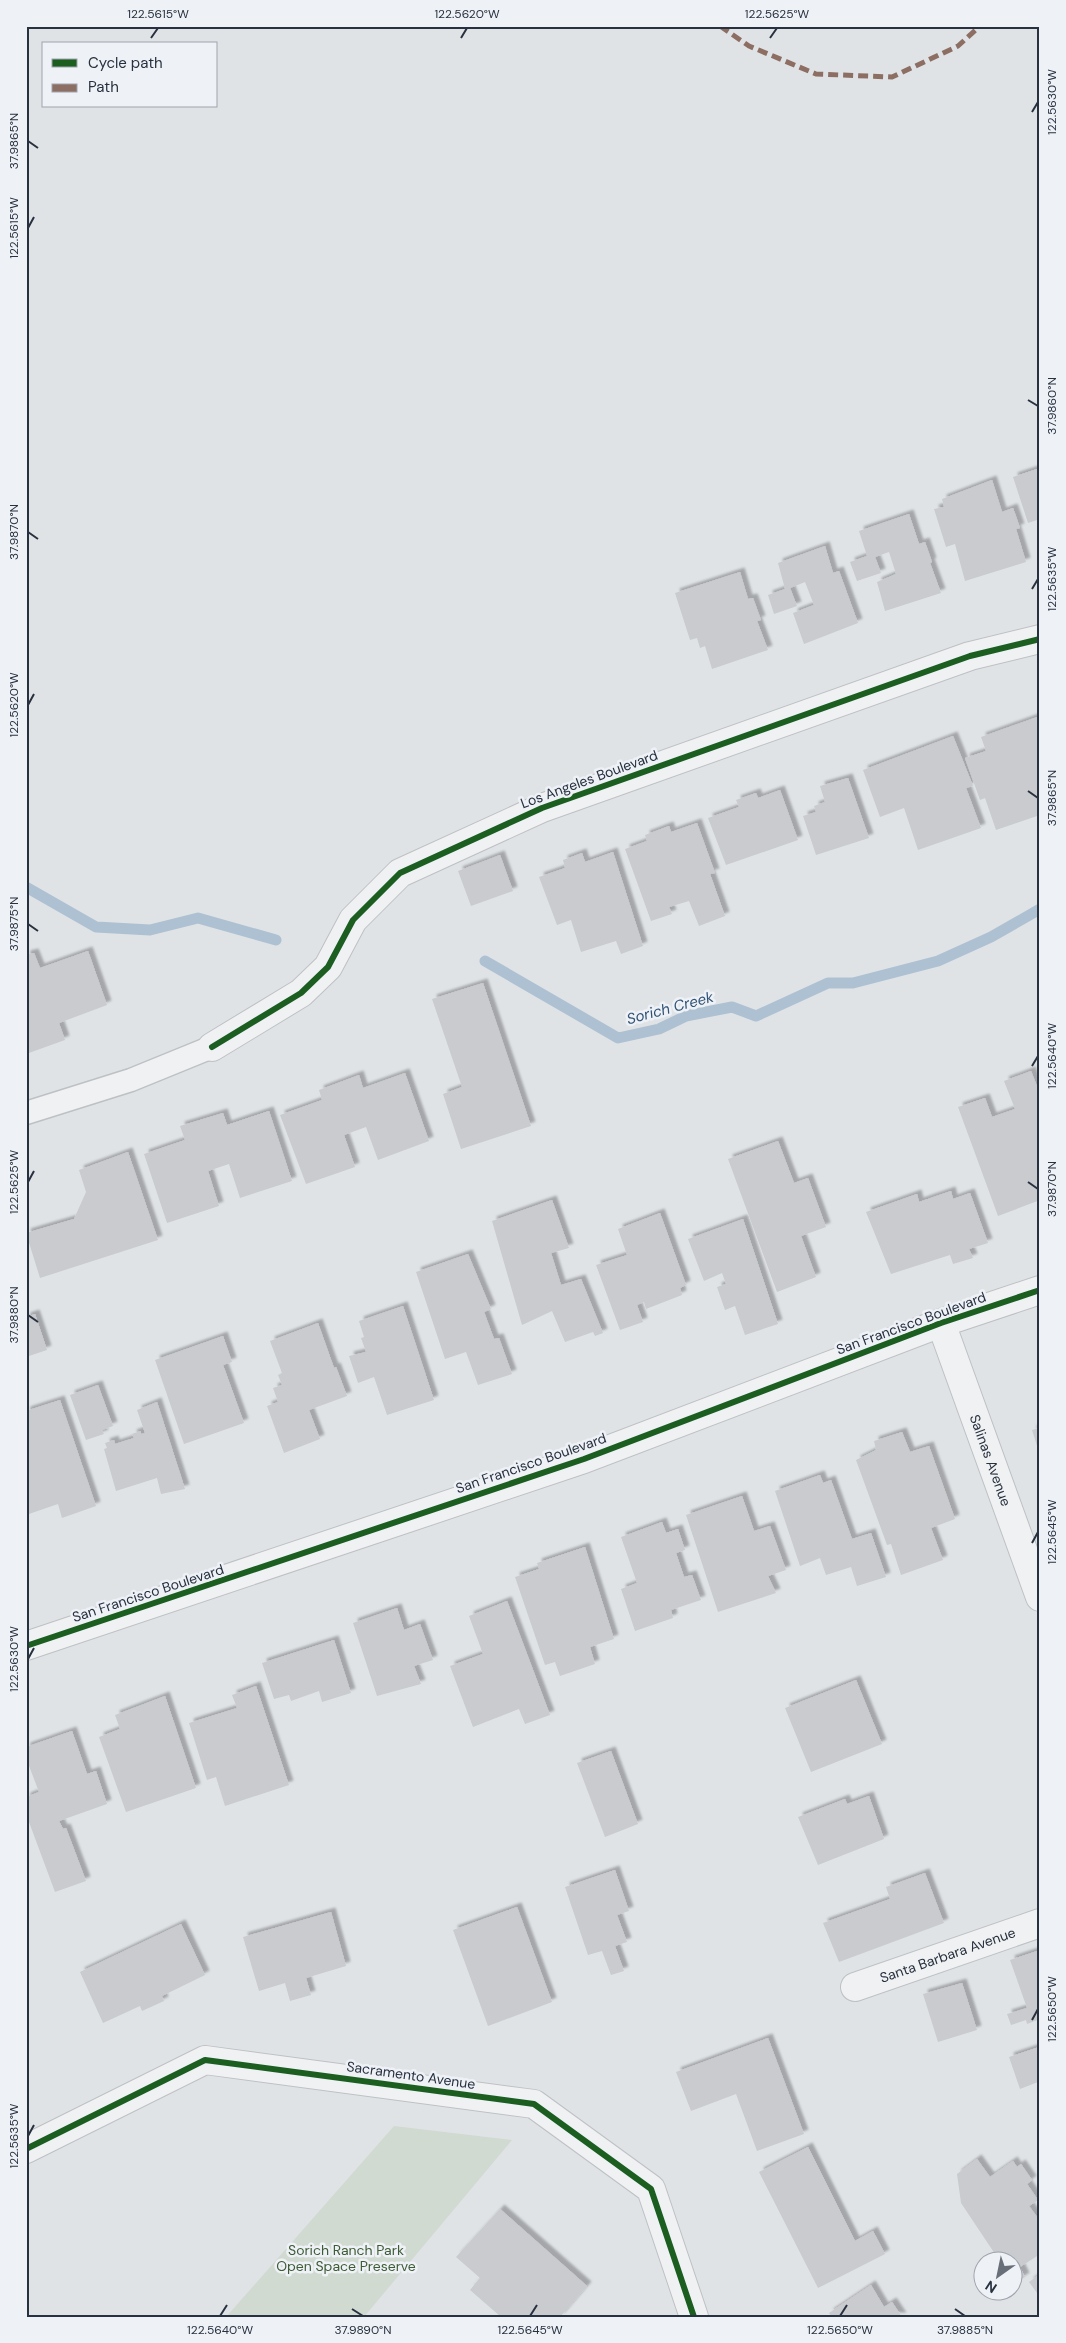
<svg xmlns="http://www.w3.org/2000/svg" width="1066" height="2343" font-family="'DM Sans',sans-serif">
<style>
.green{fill:#d1dad1}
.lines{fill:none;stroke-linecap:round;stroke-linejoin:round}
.stream{stroke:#aec1d2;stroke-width:11}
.building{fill:#c9cbce;filter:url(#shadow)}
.service-casing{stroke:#bec1c4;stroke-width:25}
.minor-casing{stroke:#bec1c4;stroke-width:30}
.service{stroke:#f0f1f2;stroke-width:22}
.minor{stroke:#f0f1f2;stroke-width:28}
.quiet{stroke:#8d6e63;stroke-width:5;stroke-dasharray:10 5;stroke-linecap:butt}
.cycleway-casing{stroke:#eef1f6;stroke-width:9}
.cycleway{stroke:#1b5e20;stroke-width:6}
.ticks{fill:none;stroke:#27313f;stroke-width:2}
.labels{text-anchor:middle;stroke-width:5;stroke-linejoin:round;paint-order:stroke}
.street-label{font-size:14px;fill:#27313f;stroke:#eef1f6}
.park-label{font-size:14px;fill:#3d5b34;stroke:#eef1f6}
.water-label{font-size:15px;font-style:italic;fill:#315274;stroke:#eef1f6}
.neatline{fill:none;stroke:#27313f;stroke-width:2}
.ticks-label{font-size:12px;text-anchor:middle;fill:#27313f}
</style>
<defs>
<filter id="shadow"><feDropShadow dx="4.5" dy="-4.5" stdDeviation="1" flood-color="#0004"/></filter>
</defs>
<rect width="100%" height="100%" fill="#e0e3e6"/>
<path class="green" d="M394,2126L512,2140L364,2317H226Z"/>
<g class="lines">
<g class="stream">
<path d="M26,887L96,927L150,930L198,918L276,940"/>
<path d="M485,961L618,1038L659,1029L686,1016L732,1007L756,1016L828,983H853L938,961L991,937L1040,909"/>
</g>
</g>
<g class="building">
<path d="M1040,468V519L1028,523L1013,477Z"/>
<path d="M992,480L1002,512L1013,508L1020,528L1016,529L1026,562L965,581L955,544L946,547L934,509L944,507L942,499Z"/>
<path d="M909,514L919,544L925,542L932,562L930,563L941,593L885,611L877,582L896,574L889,552L875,557L881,573L857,581L850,562L867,556L859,531Z"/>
<path d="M825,546L833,573L839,571L858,623L804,644L793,613L814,605L805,582L790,588L797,606L774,614L768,595L785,589L778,563Z"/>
<path d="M740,572L748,599L753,598L761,620L757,621L768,650L712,669L705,646L700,648L697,638L690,640L675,593Z"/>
<path d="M1040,716V815L996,830L985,798L980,800L965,758L986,751L981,737Z"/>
<path d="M953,736L973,786L966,788L981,828L918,850L904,808L880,817L863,770Z"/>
<path d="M848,778L869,838L816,855L803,816L816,812L814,806L825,802L820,786Z"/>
<path d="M780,790L798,840L726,865L708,818L739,807L736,800L756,793L758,798Z"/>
<path d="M697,823L715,873L710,874L725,916L699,926L689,901L669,907L672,914L651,921L625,849L647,841L645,835L669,826L671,832Z"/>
<path d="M613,852L643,946L621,954L616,941L581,952L571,920L557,925L539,877L565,868L563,860L582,853L585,862Z"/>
<path d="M500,855L513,891L471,906L458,871Z"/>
<path d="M88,951L107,1005L59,1023L65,1040L26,1054V955L34,953L40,968Z"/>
<path d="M483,983L531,1126L461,1149L443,1094L462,1087L432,999Z"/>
<path d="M1031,1071L1040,1094V1098L1037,1099L1040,1105V1200L998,1216L958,1107L985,1098L992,1117L1015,1109L1004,1081Z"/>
<path d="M405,1073L429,1141L378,1160L366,1127L344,1135L355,1167L306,1184L280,1115L322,1100L319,1090L359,1075L363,1088Z"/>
<path d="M269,1111L292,1181L240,1198L229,1164L208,1171L219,1206L167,1223L144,1154L185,1140L180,1126L223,1113L227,1125Z"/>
<path d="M778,1141L794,1183L808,1178L826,1227L801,1236L816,1277L777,1292L728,1159Z"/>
<path d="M128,1152L158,1240L40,1278L26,1233L74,1219L86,1192L79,1170Z"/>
<path d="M951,1191L953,1199L970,1193L988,1243L969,1249L973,1258L953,1264L950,1255L891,1274L866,1212L917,1194L919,1202Z"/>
<path d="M552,1200L569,1248L551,1253L561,1285L581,1279L603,1333L595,1336L593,1332L565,1342L552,1311L522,1325L492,1221Z"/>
<path d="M660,1213L686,1285L680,1288L682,1295L646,1309L644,1302L637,1305L643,1322L620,1330L596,1265L627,1255L618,1229Z"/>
<path d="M743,1219L778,1324L745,1335L735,1306L725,1310L717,1287L726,1284L722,1273L704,1281L688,1239Z"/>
<path d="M468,1254L491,1309L484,1312L494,1339L499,1338L512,1374L478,1385L466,1352L445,1359L416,1272Z"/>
<path d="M403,1306L434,1400L387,1415L374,1377L358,1383L349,1356L366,1352L361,1338L364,1337L359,1321Z"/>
<path d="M35,1314L47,1350L26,1357V1317Z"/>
<path d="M318,1323L334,1368L336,1367L347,1396L309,1410L320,1439L284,1453L267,1406L278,1402L273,1388L282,1385L278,1375L282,1373L270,1341Z"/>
<path d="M223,1336L232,1362L223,1365L244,1423L184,1444L155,1360Z"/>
<path d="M98,1385L113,1426L102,1430L104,1434L86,1440L70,1395Z"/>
<path d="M60,1400L96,1506L62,1518L58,1504L26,1515V1411Z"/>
<path d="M157,1402L185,1489L161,1494L157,1478L116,1491L104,1449L107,1448L105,1443L114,1440L115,1444L134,1438L132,1434L141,1431V1434L145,1433L137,1410Z"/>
<path d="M1040,1428V1452H1039L1032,1430Z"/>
<path d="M902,1432L910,1452L929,1446L955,1519L931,1528L943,1560L901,1575L891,1544L887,1545L856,1460L876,1450L874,1441Z"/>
<path d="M820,1475L823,1483L831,1480L852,1539L871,1533L886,1577L857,1586L851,1567L826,1575L820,1558L800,1566L775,1491Z"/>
<path d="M742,1496L754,1531L770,1526L786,1570L768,1576L776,1593L718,1612L686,1515Z"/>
<path d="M662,1522L666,1533L678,1529L685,1550L676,1553L684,1577L692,1575L701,1600L671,1610L673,1618L635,1631L621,1589L637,1583L621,1537Z"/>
<path d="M585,1547L614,1639L590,1647L595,1664L560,1676L555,1662L545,1665L515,1577L539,1569L537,1563Z"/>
<path d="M507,1601L550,1715L525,1724L519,1709L473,1727L450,1666L483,1654L469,1616Z"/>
<path d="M397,1608L404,1630L420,1624L433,1660L414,1666L421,1684L377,1696L353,1623Z"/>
<path d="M334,1640L351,1693L322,1702L319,1691L291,1701L289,1695L274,1699L262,1663Z"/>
<path d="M856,1680L882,1744L811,1772L785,1708Z"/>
<path d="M256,1686L289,1785L225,1806L216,1777L207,1780L189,1723L237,1708L232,1695Z"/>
<path d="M165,1696L196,1788L126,1812L99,1737L120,1729L115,1715Z"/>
<path d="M72,1731L87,1774L96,1771L107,1804L59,1821L63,1829L66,1828L86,1881L55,1892L26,1814V1797L39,1792L26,1758V1747Z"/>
<path d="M611,1751L638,1824L605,1837L577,1763Z"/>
<path d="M869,1796L884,1839L818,1865L798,1817L845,1799L847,1804Z"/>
<path d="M615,1870L629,1911L617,1915L627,1942L615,1946L624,1971L611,1975L602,1951L588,1955L565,1887Z"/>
<path d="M925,1873L944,1923L839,1962L823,1923L890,1899L886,1887Z"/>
<path d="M517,1907L552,2002L488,2026L453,1930Z"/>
<path d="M331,1912L346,1966L306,1978L311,1995L290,2001L285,1983L259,1991L243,1937Z"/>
<path d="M181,1924L205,1975L162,1996L164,2001L142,2011L140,2006L103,2023L80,1972Z"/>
<path d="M1040,1950V2019L1027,2024L1026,2020L1011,2025L1007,2014L1027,2008L1010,1960Z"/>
<path d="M962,1983L977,2030L938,2042L923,1994Z"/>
<path d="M768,2038L804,2134L757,2151L736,2094L691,2111L676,2072Z"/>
<path d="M1039,2047L1040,2088L1038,2082L1020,2089L1009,2057Z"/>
<path d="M808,2147L855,2241L873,2231L885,2254L818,2288L759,2172Z"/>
<path d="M977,2159L990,2177L1013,2161L1017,2167L1021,2164L1032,2180L1027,2184L1038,2200L1029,2206L1040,2221V2254L1020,2267L1025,2277L1014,2284V2260H999L961,2203L957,2174Z"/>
<path d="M500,2209L587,2286L560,2317H501L470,2290L480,2278L456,2257Z"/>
<path d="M1040,2274V2297L1029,2282Z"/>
<path d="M871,2285L884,2307L892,2302L902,2317H832L829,2313Z"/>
</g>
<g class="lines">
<g class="service-casing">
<path id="service" d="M26,1113L131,1080L212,1047"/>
</g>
<g class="minor-casing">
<g id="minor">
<path d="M212,1047L301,993L328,967L353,920L400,873L542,808L970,656L1040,639"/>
<path id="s1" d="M941,1323L1040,1597"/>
<path d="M26,1646L584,1459L941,1323L1040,1290"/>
<path id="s2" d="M855,1987L1040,1923"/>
<path d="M26,2149L205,2060L534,2104L651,2189L694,2317"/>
</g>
</g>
<use href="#service" class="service"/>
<use href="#minor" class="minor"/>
<path class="quiet" d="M720,26L749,46L816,74L892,77L958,46L980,26"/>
<g class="cycleway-casing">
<g id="cycleway">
<path d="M212,1047L301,993L328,967L353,920L400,873L542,808L970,656L1040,639"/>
<path d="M26,1646L584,1459L941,1323L1040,1290"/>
<path d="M26,2149L205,2060L534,2104L651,2189L694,2317"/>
</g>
</g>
<use href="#cycleway" class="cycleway"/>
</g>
<path class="ticks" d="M151,38L158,28M461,38L467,28M770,38L777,28M1032,112L1038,102M28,141L38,148M28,228L34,217M1028,400L1038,406M28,532L38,539M1032,589L1038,579M28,705L34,694M1028,791L1038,798M28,924L38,931M1032,1066L1038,1056M28,1182L34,1171M1028,1182L1038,1189M28,1315L38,1322M1032,1543L1038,1532M28,1659L34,1648M1032,2020L1038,2009M28,2136L34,2125M352,2309L363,2316M955,2309L965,2316M220,2316L227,2305M530,2316L537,2305M840,2316L847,2305"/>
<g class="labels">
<g class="street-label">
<text transform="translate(589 779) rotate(-20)" y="5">Los Angeles Boulevard</text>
<text transform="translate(911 1323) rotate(-20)" y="5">San Francisco Boulevard</text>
<text dy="5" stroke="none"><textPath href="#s1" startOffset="146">Salinas Avenue</textPath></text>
<text transform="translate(531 1463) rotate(-19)" y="5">San Francisco Boulevard</text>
<text transform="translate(148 1593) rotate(-18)" y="5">San Francisco Boulevard</text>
<text dy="5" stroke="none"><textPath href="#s2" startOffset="98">Santa Barbara Avenue</textPath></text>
<text transform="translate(411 2075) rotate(8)" y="5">Sacramento Avenue</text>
</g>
<g class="park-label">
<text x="346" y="2255">Sorich Ranch Park<tspan x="346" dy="16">Open Space Preserve</tspan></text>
</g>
<g class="water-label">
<text transform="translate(670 1008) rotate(-15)" y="5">Sorich Creek</text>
</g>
</g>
<rect width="1066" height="2343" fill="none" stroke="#eef1f6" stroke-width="55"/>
<rect x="42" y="42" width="175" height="65" fill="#eef1f6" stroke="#9ea4ad"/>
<rect x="52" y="59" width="25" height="8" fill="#1b5e20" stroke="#9ea4ad"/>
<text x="88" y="68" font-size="15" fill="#27313f">Cycle path</text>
<rect x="52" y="84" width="25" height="8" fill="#8d6e63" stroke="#9ea4ad"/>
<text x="88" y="92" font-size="15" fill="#27313f">Path</text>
<g transform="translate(998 2276) rotate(213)"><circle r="24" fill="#eef1f6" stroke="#9ea4ad"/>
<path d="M0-4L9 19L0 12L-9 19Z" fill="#686f79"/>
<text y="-8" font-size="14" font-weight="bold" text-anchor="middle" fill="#27313f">N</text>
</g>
<rect x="28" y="28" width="1010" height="2288" class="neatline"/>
<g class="ticks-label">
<text x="158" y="18">122.5615°W</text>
<text x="467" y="18">122.5620°W</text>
<text x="777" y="18">122.5625°W</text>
<text transform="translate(1052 102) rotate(-90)" y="4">122.5630°W</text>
<text transform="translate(14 141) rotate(-90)" y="4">37.9865°N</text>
<text transform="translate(14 228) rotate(-90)" y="4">122.5615°W</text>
<text transform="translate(1052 406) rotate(-90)" y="4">37.9860°N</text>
<text transform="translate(14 532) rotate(-90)" y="4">37.9870°N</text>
<text transform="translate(1052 579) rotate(-90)" y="4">122.5635°W</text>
<text transform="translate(14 705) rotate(-90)" y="4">122.5620°W</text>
<text transform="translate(1052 798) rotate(-90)" y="4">37.9865°N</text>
<text transform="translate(14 924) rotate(-90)" y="4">37.9875°N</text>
<text transform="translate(1052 1056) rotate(-90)" y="4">122.5640°W</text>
<text transform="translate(14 1182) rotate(-90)" y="4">122.5625°W</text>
<text transform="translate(1052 1189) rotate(-90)" y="4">37.9870°N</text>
<text transform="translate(14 1315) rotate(-90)" y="4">37.9880°N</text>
<text transform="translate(1052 1532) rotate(-90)" y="4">122.5645°W</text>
<text transform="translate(14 1659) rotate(-90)" y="4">122.5630°W</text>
<text transform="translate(1052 2009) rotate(-90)" y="4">122.5650°W</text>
<text transform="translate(14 2136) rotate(-90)" y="4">122.5635°W</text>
<text x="220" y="2334">122.5640°W</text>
<text x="363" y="2334">37.9890°N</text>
<text x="530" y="2334">122.5645°W</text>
<text x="840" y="2334">122.5650°W</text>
<text x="965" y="2334">37.9885°N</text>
</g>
</svg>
